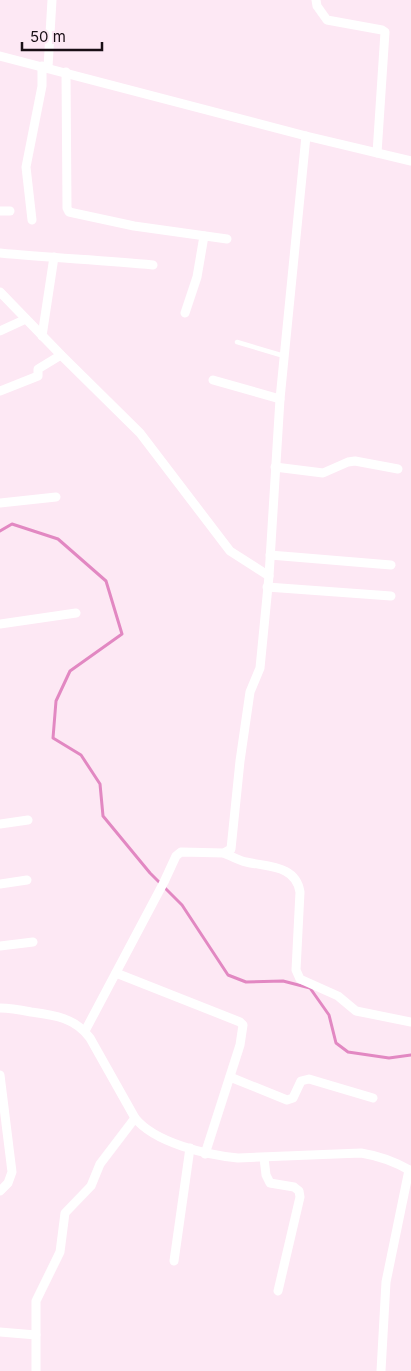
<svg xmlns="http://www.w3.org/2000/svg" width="411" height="1371" font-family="Inter,sans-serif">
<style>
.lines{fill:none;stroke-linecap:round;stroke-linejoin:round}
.stream{stroke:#e288c2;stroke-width:3}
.lane{stroke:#fff;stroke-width:4.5}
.street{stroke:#fff;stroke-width:9}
</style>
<rect width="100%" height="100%" fill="#fde8f4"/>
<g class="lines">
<path class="stream" d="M0,531L12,524L58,539L106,581L122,634L70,671L56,701L53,738L81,755L100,784L103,816L150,873L182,905L228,975L246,982L283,981L310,988L329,1015L336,1043L348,1052L389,1058L411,1055"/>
<path class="lane" d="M237,342L284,356"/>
<g class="street">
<path d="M316,0L317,6L327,20L382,30L385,32L377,153"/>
<path d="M0,56L306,136L411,161"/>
<path d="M48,67L52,0"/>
<path d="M66,72L67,208L69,212L134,226L227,239"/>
<path d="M0,211H10"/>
<path d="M32,220L26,167L42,86V66"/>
<path d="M0,253C51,258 102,260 153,265"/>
<path d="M0,292L61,355L140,433L230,551L269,576"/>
<path d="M185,313L197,277L204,236"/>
<path d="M0,331L26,319"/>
<path d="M42,336L54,257"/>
<path d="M213,380L280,399"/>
<path d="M0,391L38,376V369L61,355"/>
<path d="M275,467L323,473L348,462L355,461L398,469"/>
<path d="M0,503L56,497"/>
<path d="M270,555L391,565"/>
<path d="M267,587L391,596"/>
<path d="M0,624L76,613"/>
<path d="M0,824L28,820"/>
<path d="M224,853C231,856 239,861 246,862C268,867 296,865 300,892L296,970L300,979L338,996L356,1011L411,1022"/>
<path d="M0,884L27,880"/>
<path d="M0,946L33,942"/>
<path d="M116,973L240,1022L243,1025L240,1045L205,1154"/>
<path d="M0,1008C10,1008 21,1010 31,1012C55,1015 75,1018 90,1038L135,1118C155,1143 207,1155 238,1158L361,1153C380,1156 394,1161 411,1171"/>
<path d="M85,1031L164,882L176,856L181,852L224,853L231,849L240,761L250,692L260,668L269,576L280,399L306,136"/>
<path d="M0,1075L12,1172L8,1183L0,1191"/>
<path d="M230,1077L287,1100L293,1098L301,1081L309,1079L373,1098"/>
<path d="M264,1158L266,1175L270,1183L294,1187L299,1191L300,1197L278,1291"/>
<path d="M174,1261L190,1148"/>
<path d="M0,1332L36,1335"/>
<path d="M36,1371V1301L60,1252L65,1213L91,1186L100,1164L135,1118"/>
<path d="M381,1371L386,1282L409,1170"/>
</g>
</g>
<path d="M22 42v8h80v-8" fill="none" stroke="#190e15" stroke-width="2.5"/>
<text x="30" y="42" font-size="15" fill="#190e15" stroke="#fde8f4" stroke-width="4" paint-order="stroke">50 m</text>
</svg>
